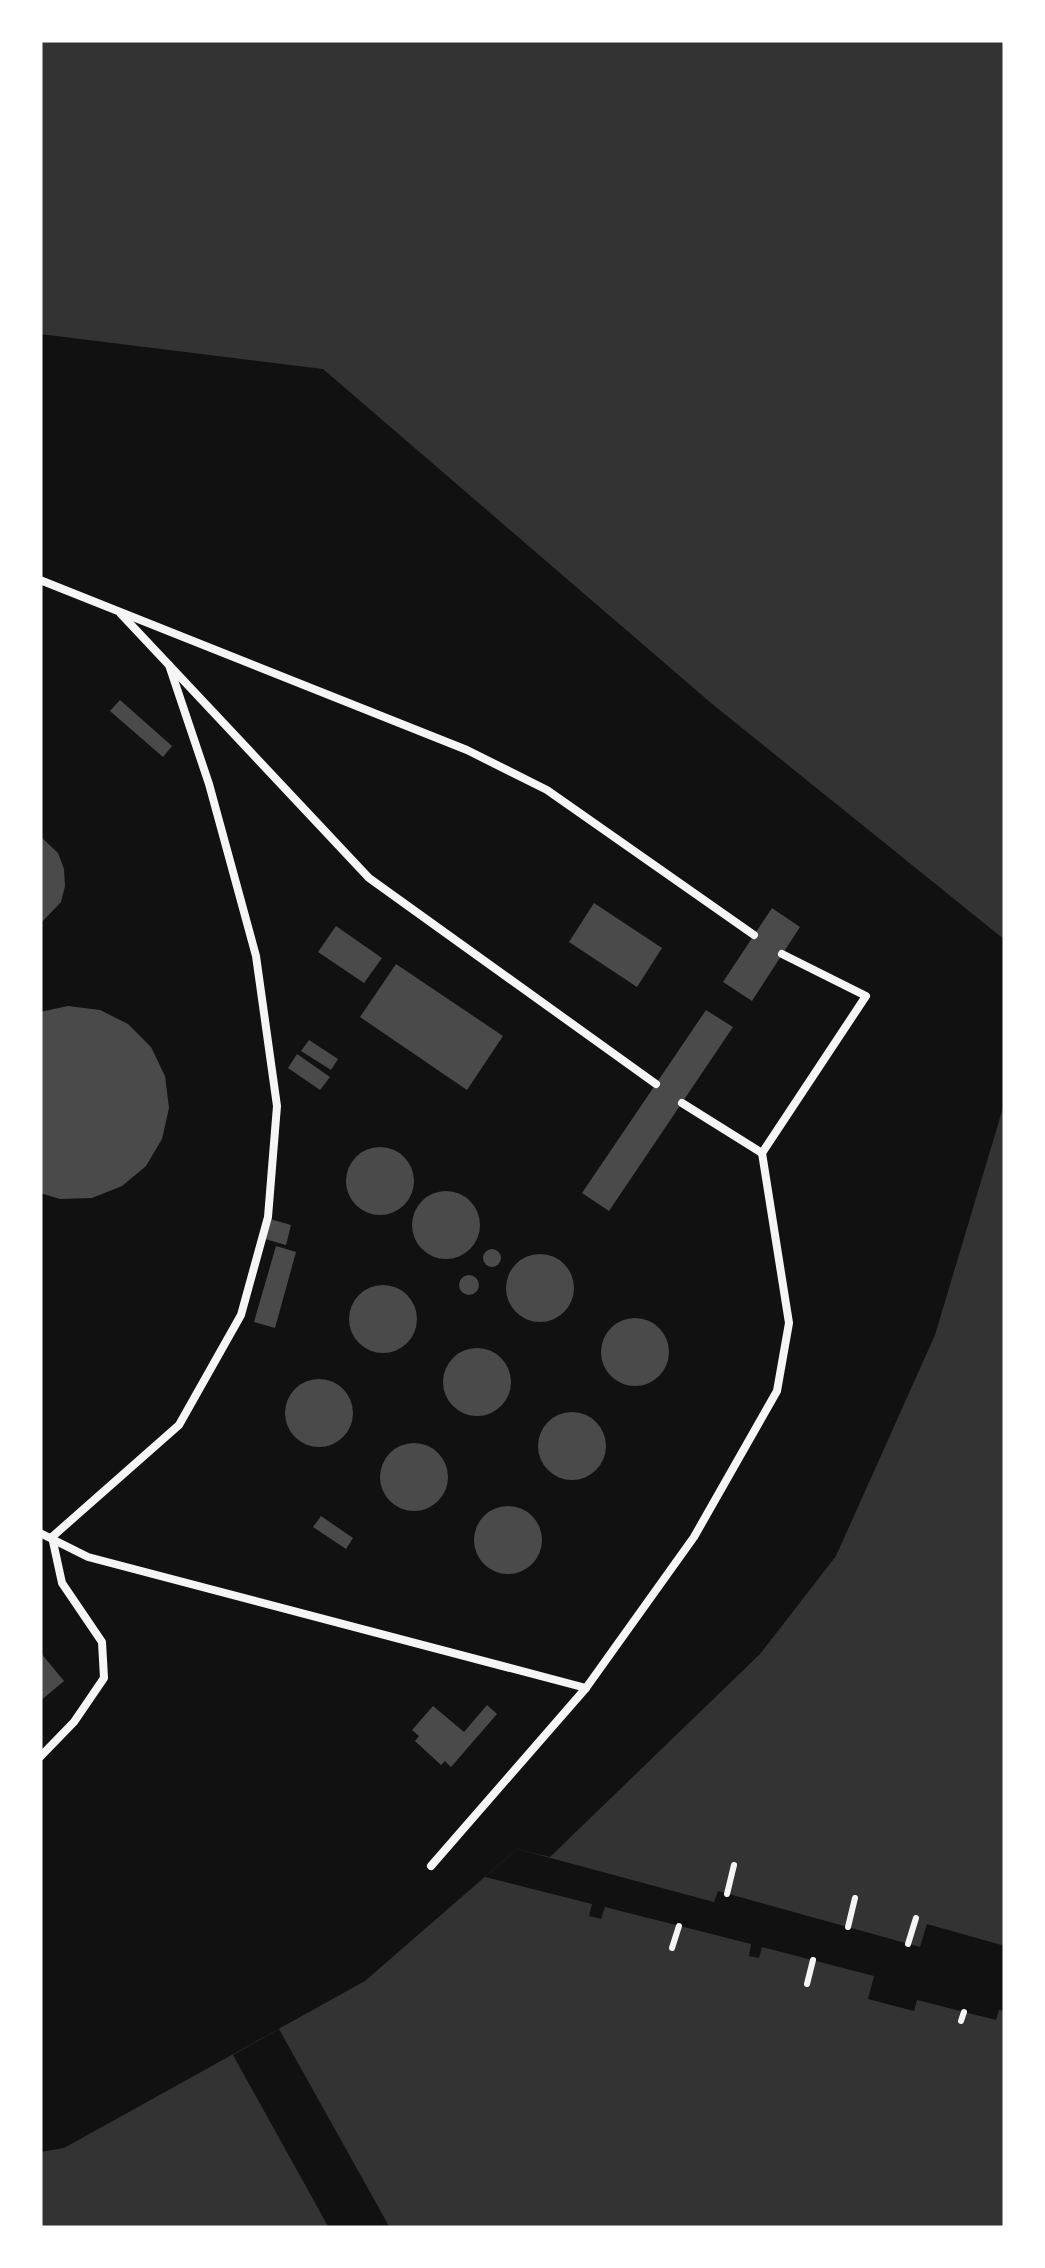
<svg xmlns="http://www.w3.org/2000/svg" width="1045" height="2268" font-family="'PT Sans',sans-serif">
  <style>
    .water { fill: #333 }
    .pier { fill: #111 }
    .building { fill: #4a4a4a }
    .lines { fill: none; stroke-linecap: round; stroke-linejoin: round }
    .path { stroke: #f5f5f5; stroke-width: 6 }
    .service { stroke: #f5f5f5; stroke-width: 8 }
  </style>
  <rect width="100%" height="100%" fill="#111"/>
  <g class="water">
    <polygon points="40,40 1005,40 1005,940 711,703 323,369 40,334"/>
    <polygon points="1005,1101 1005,2228 40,2228 40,2152 64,2148 365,1981 517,1849 550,1857 760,1654 836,1556 935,1335"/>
  </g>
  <g class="pier">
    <polygon points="517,1849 714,1902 718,1891 920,1947 927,1924 1005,1946 1005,2011 999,2010 996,2020 917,2000 914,2011 868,1999 874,1976 762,1947 759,1958 749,1956 751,1944 605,1907 601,1919 589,1916 592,1904 485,1877"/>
    <polygon points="279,2029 390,2228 329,2228 233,2055"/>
  </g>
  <g class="building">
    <polygon points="120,700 172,746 163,757 110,711"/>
    <polygon points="40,836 58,853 64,869 65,886 61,902 40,924"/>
    <polygon points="594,903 662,948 637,987 569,942"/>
    <polygon points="772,908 800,927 752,1001 723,982"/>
    <polygon points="336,926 382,958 364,983 318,952"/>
    <polygon points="396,964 503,1036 467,1090 360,1017"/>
    <polygon points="68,1006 100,1010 128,1024 151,1047 165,1076 169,1108 162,1139 146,1166 122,1186 92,1198 60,1199 40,1193 40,1012"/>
    <polygon points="706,1010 733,1027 609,1211 582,1193"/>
    <polygon points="309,1040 338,1059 331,1070 301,1051"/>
    <polygon points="297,1054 330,1077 320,1090 288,1068"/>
    <circle cx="380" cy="1181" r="34"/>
    <circle cx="446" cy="1225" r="34"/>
    <polygon points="270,1219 291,1225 286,1245 265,1239"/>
    <polygon points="276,1246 296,1252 275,1328 254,1322"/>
    <circle cx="492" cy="1258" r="9"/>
    <circle cx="540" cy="1288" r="34"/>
    <circle cx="469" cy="1285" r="10"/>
    <circle cx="383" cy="1319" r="34"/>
    <circle cx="635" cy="1352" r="34"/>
    <circle cx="477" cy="1382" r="34"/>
    <circle cx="319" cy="1413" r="34"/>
    <circle cx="572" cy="1446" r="34"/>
    <circle cx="414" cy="1477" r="34"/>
    <circle cx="508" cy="1540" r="34"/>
    <polygon points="321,1516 353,1538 346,1549 313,1527"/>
    <polygon points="40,1652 64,1681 40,1701"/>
    <polygon points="487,1705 497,1714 451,1767 445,1761 441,1765 415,1741 419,1736 412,1730 433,1706 464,1732"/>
  </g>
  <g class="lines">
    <g class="path">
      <polyline points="727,1894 734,1865"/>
      <polyline points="848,1927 855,1898"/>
      <polyline points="908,1944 916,1918"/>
      <polyline points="672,1948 679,1926"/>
      <polyline points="807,1984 813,1960"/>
      <polyline points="961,2021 964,2012"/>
    </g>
    <g class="service">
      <polyline points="40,580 467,750 547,790 754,935"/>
      <polyline points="121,614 369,878 656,1084"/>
      <polyline points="682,1103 762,1153 866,996 782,954"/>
      <polyline points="40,1533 88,1557 586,1688"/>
      <polyline points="52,1537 179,1425 241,1315 268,1217 277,1106 256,956 209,784 169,665"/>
      <polyline points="40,1757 74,1722 104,1678 102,1642 62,1583 52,1537"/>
      <polyline points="431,1866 586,1688 694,1537 777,1391 789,1323 762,1153"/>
    </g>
  </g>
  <rect width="1045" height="2268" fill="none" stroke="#ffffff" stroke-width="85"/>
</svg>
